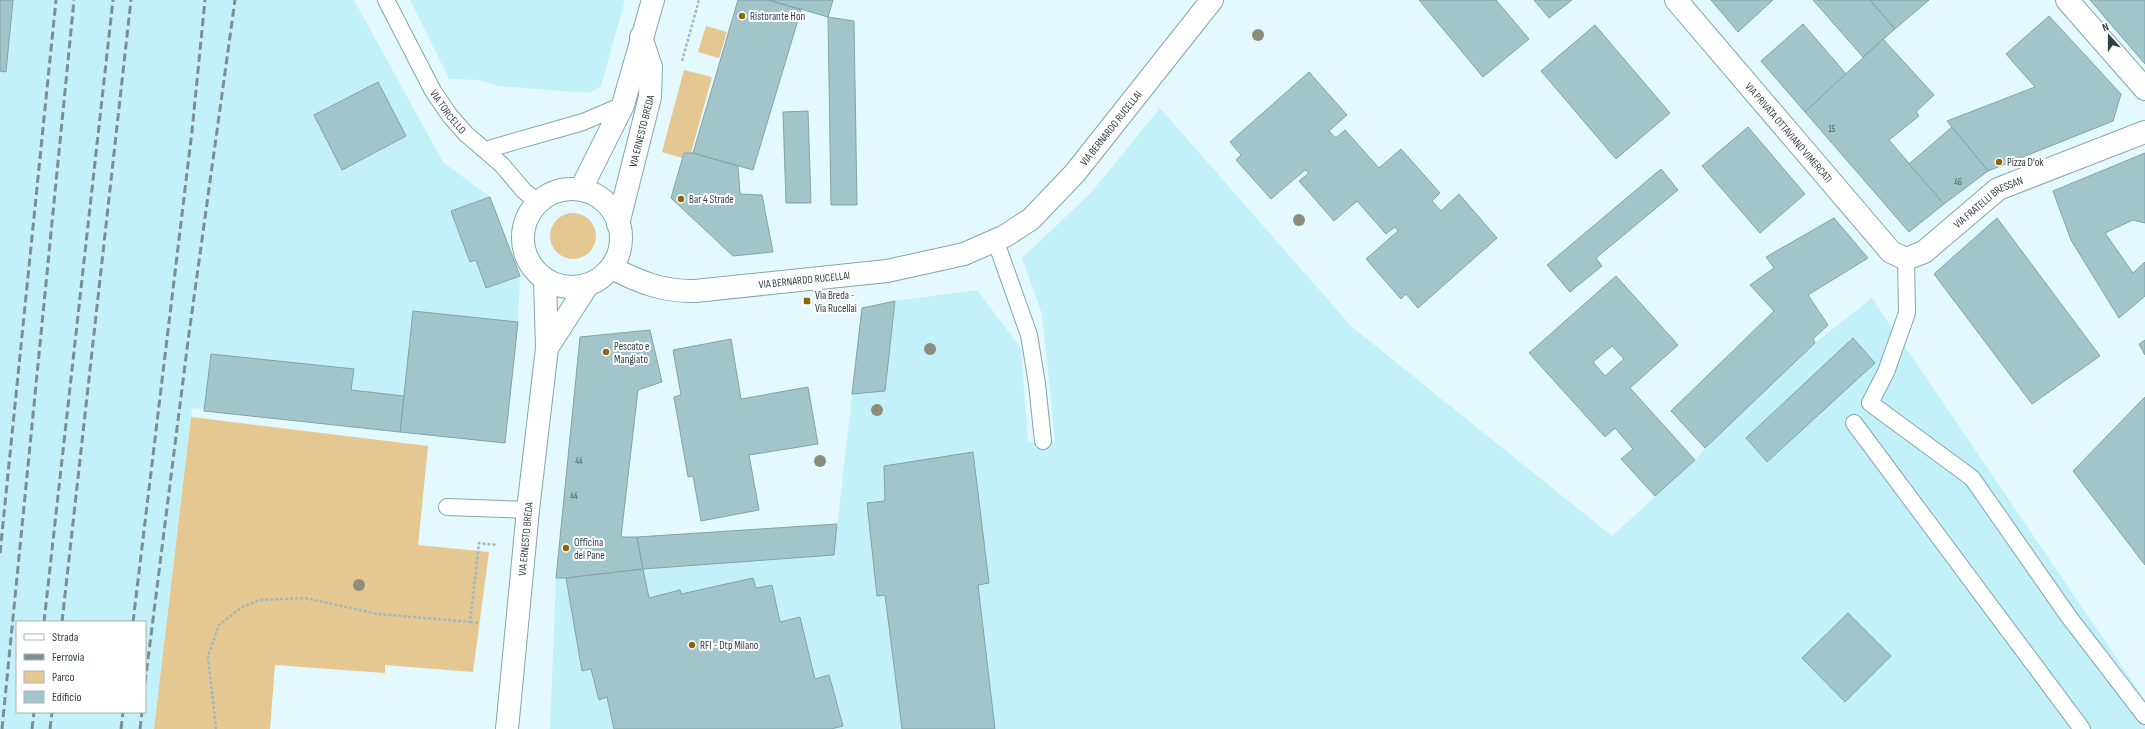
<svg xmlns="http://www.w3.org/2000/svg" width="2145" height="729" font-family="'Sofia Sans Condensed',sans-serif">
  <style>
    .built { fill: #c3f1f9; fill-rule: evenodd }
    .green { fill: #e4c791 }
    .building { fill: #a1c5cb; stroke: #81a3a9; fill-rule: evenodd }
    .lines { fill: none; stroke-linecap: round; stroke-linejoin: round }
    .lane-casing { stroke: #84a6ac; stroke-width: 18 }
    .street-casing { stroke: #84a6ac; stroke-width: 24 }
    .path { stroke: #a4b8bb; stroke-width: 2.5; stroke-dasharray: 3 2; stroke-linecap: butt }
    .lane { stroke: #fff; stroke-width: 16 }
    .street { stroke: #fff; stroke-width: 22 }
    .rail { stroke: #7c8e91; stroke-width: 3; stroke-dasharray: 8 4; stroke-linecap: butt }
    .tree { fill: #8c8d7b }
    .poi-dot { fill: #8d670a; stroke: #fff; stroke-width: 1.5 }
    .labels { text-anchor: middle; stroke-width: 4; stroke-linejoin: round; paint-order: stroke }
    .number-label { font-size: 9px; fill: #4c6064 }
    .poi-label { font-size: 11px; fill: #303f42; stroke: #fff; text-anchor: start }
    .street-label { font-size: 11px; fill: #303f42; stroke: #fff }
  </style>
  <rect width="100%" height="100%" fill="#e3f9fd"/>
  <g class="built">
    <path d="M0 0H354L443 162 490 197 520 276 518 322 505 443 192 408 154 729H0ZM17 622H145V712H17Z"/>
    <polygon points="410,0 625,0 601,86 589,93 498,86 479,80 449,79"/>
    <polygon points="1160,108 1352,327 1612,536 1695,460 1705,448 1815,343 1872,298 2145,700 2145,729 550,729 556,578 566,578 643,569 834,555 862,308 895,301 977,290 1021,348 1028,442 1055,441 1042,314 1022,258 1090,194"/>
  </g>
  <g class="green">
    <polygon points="706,26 727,32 719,58 698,52"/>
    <polygon points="684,70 712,77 689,160 662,152"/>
    <circle cx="573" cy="236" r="23"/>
    <polygon points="191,417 428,446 418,545 489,552 473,672 385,665 385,673 275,665 270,729 154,729"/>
  </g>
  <g class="building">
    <polygon points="0,0 13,0 6,72 0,71"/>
    <polygon points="738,0 769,0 801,10 753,170 693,153"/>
    <polygon points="769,0 833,0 828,17"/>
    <polygon points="1419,0 1496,0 1529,39 1483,77"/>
    <polygon points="1534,0 1572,0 1549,18"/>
    <polygon points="1711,0 1773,0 1738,32"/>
    <polygon points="1813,0 1870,0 1895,29 1863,57"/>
    <polygon points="1870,0 1929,0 1895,29"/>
    <polygon points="2090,0 2145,0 2145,64"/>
    <polygon points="2049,16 2121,94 2113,121 1988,171 1947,121 2035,87 2006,54"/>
    <polygon points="828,17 854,21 857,205 831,205"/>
    <polygon points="1803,24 1847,75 1805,112 1761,61"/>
    <polygon points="1595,25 1670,113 1616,159 1541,71"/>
    <polygon points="1883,39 1934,95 1916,112 1919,116 1889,140 1944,204 1909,232 1805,112"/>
    <polygon points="1309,72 1347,115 1329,131 1336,138 1345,130 1379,168 1401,149 1440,193 1432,201 1441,211 1459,194 1497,238 1418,308 1406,294 1401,299 1366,259 1398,231 1395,227 1386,234 1357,201 1334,221 1299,181 1309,173 1305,170 1271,199 1236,160 1241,155 1230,142"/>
    <polygon points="378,82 406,136 342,170 314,115"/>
    <polygon points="808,111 811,203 786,203 783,112"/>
    <polygon points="1748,127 1805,194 1760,233 1702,166"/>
    <polygon points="1952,127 1988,171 1944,204 1909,164"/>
    <polygon points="684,153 693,153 738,166 740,194 762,195 773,252 733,256 671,198"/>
    <polygon points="2145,153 2145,223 2133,220 2105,233 2133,273 2145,262 2145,296 2119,318 2071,240 2053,191"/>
    <polygon points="1661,169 1678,190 1596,258 1602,266 1570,292 1547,265"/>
    <polygon points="490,197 520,276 486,288 476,260 470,262 451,211"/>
    <polygon points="1834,218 1868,258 1808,295 1828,325 1813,339 1815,343 1705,448 1671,411 1774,311 1750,285 1774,268 1766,257"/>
    <polygon points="1997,218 2100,356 2032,404 1934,274"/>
    <path d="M1616 276 1678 345 1630 388 1695 460 1655 496 1621 459 1633 449 1615 428 1605 437 1529 353ZM1612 346 1624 359 1605 376 1593 362Z"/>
    <polygon points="895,301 885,391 852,394 862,308"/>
    <polygon points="413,311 518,322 505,443 400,432"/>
    <polygon points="650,330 662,382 638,390 621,537 637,537 643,569 566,578 556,578 580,337"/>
    <polygon points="1853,338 1875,363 1767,462 1746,438"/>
    <polygon points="731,339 741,399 808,387 818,444 749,455 759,510 701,521 693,476 688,477 674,397 681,395 673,350"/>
    <polygon points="2145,340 2145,355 2139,344"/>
    <polygon points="211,354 354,369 351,390 404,396 400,432 204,411"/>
    <polygon points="2145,397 2145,565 2073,471"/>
    <polygon points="973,452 989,583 978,585 995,729 902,729 885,595 877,596 867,503 885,501 884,466"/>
    <polygon points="837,524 834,555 643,569 637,537"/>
    <polygon points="643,569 649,598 680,590 681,594 753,578 756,588 772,585 780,622 800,617 815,679 829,675 843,726 831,729 614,729 607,697 599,700 591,669 582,671 566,578"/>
    <polygon points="1848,613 1891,656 1845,702 1802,658"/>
  </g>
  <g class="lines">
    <defs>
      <g id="lane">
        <path id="s1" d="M386 0 433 91 450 116 466 134 502 165 524 191 538 202"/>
        <polyline points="485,150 583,122 623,105"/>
        <polyline points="996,242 1029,335 1037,384 1043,441"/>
        <polyline points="1906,259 1907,313 1886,372 1870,403 1972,478 2069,617 2145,716"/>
        <polyline points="1854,423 2082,729"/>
        <polyline points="447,507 528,510"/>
      </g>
      <g id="street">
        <path id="s2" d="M1676 0 1891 252 1906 259 1924 252 1998 189 2145 132"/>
        <polyline points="2067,0 2145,89"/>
        <polyline points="581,189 623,105 653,0"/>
        <circle cx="572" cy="238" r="49"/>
        <path id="s3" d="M618 224 650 97 651 67 641 37"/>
        <path id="s4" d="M612 268C639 282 664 292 695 291L887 271 964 254 1005 236 1031 219 1075 173 1212 0"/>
        <polyline points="547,348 587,286"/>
        <path id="s5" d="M507 729 528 510 547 348 545 279"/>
      </g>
    </defs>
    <use href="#lane" class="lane-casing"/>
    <use href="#street" class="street-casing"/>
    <g class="path">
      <polyline points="682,61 699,0"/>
      <polyline points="470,622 480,623"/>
      <polyline points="216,729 208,656 219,625 242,607 260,600 305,598 378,614 470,622 479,543 497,545"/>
    </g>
    <use href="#lane" class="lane"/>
    <use href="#street" class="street"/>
    <g class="rail">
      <polyline points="0,553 56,0"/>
      <polyline points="44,622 113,0"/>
      <polyline points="62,622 131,0"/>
      <polyline points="133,622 192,131 205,0"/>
      <polyline points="145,683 188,341 235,0"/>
      <polyline points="2,729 74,0"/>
      <polyline points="32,729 34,712"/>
      <polyline points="50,729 52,712"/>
      <polyline points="121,729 123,712"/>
      <polyline points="140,729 142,712"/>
    </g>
  </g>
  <g class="tree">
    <circle cx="1258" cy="35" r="6"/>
    <circle cx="1299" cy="220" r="6"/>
    <circle cx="930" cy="349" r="6"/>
    <circle cx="877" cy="410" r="6"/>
    <circle cx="820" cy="461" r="6"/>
    <circle cx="359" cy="585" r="6"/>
  </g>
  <g class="poi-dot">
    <circle cx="742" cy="16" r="4"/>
    <circle cx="1999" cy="162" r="4"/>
    <circle cx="681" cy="199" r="4"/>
    <rect x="803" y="297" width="8" height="8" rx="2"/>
    <circle cx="606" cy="352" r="4"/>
    <circle cx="566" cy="548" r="4"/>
    <circle cx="692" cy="645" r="4"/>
  </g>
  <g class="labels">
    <g class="number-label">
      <text x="1832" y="132">15</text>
      <text x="1958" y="185">46</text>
      <text x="579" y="464">44</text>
      <text x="574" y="499">44</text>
    </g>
    <g class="poi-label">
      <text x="750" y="20">Ristorante Hon</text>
      <text x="2007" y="166">Pizza D'ok</text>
      <text x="689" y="203">Bar 4 Strade</text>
      <text x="815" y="299">Via Breda -<tspan x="815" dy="13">Via Rucellai</tspan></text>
      <text x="614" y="350">Pescato e<tspan x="614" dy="13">Mangiato</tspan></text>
      <text x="574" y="546">Officina<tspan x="574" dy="13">del Pane</tspan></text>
      <text x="700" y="649">RFI - Dtp Milano</text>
    </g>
    <g class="street-label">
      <text dy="4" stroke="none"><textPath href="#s1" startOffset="128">VIA TORCELLO</textPath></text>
      <text dy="4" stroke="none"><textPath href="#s4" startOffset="556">VIA BERNARDO RUCELLAI</textPath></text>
      <text dy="4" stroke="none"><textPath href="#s3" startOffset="96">VIA ERNESTO BREDA</textPath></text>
      <text dy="4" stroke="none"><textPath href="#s2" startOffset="174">VIA PRIVATA OTTAVIANO VIMERCATI</textPath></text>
      <text dy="4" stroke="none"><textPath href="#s2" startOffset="449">VIA FRATELLI BRESSAN</textPath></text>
      <text dy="4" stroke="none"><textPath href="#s4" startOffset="197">VIA BERNARDO RUCELLAI</textPath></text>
      <text dy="4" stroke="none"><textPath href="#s5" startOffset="191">VIA ERNESTO BREDA</textPath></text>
    </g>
  </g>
  <rect x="16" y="621" width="130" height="92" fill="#ffffff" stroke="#acb2b3"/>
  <rect x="24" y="634" width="20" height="6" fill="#ffffff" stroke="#acb2b3"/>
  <text x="52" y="641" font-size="12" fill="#303f42">Strada</text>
  <rect x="24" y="654" width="20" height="6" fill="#7c8e91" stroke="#acb2b3"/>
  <text x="52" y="661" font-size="12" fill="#303f42">Ferrovia</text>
  <rect x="24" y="671" width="20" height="12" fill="#e4c791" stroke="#acb2b3"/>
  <text x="52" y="681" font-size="12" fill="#303f42">Parco</text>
  <rect x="24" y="691" width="20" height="12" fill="#a1c5cb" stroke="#acb2b3"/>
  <text x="52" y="701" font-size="12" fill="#303f42">Edificio</text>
  <g transform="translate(2109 36) rotate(339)" stroke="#ffffff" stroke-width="3" paint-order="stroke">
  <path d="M0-3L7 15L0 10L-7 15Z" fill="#303f42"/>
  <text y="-6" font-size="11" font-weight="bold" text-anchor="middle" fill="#303f42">N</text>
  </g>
</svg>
